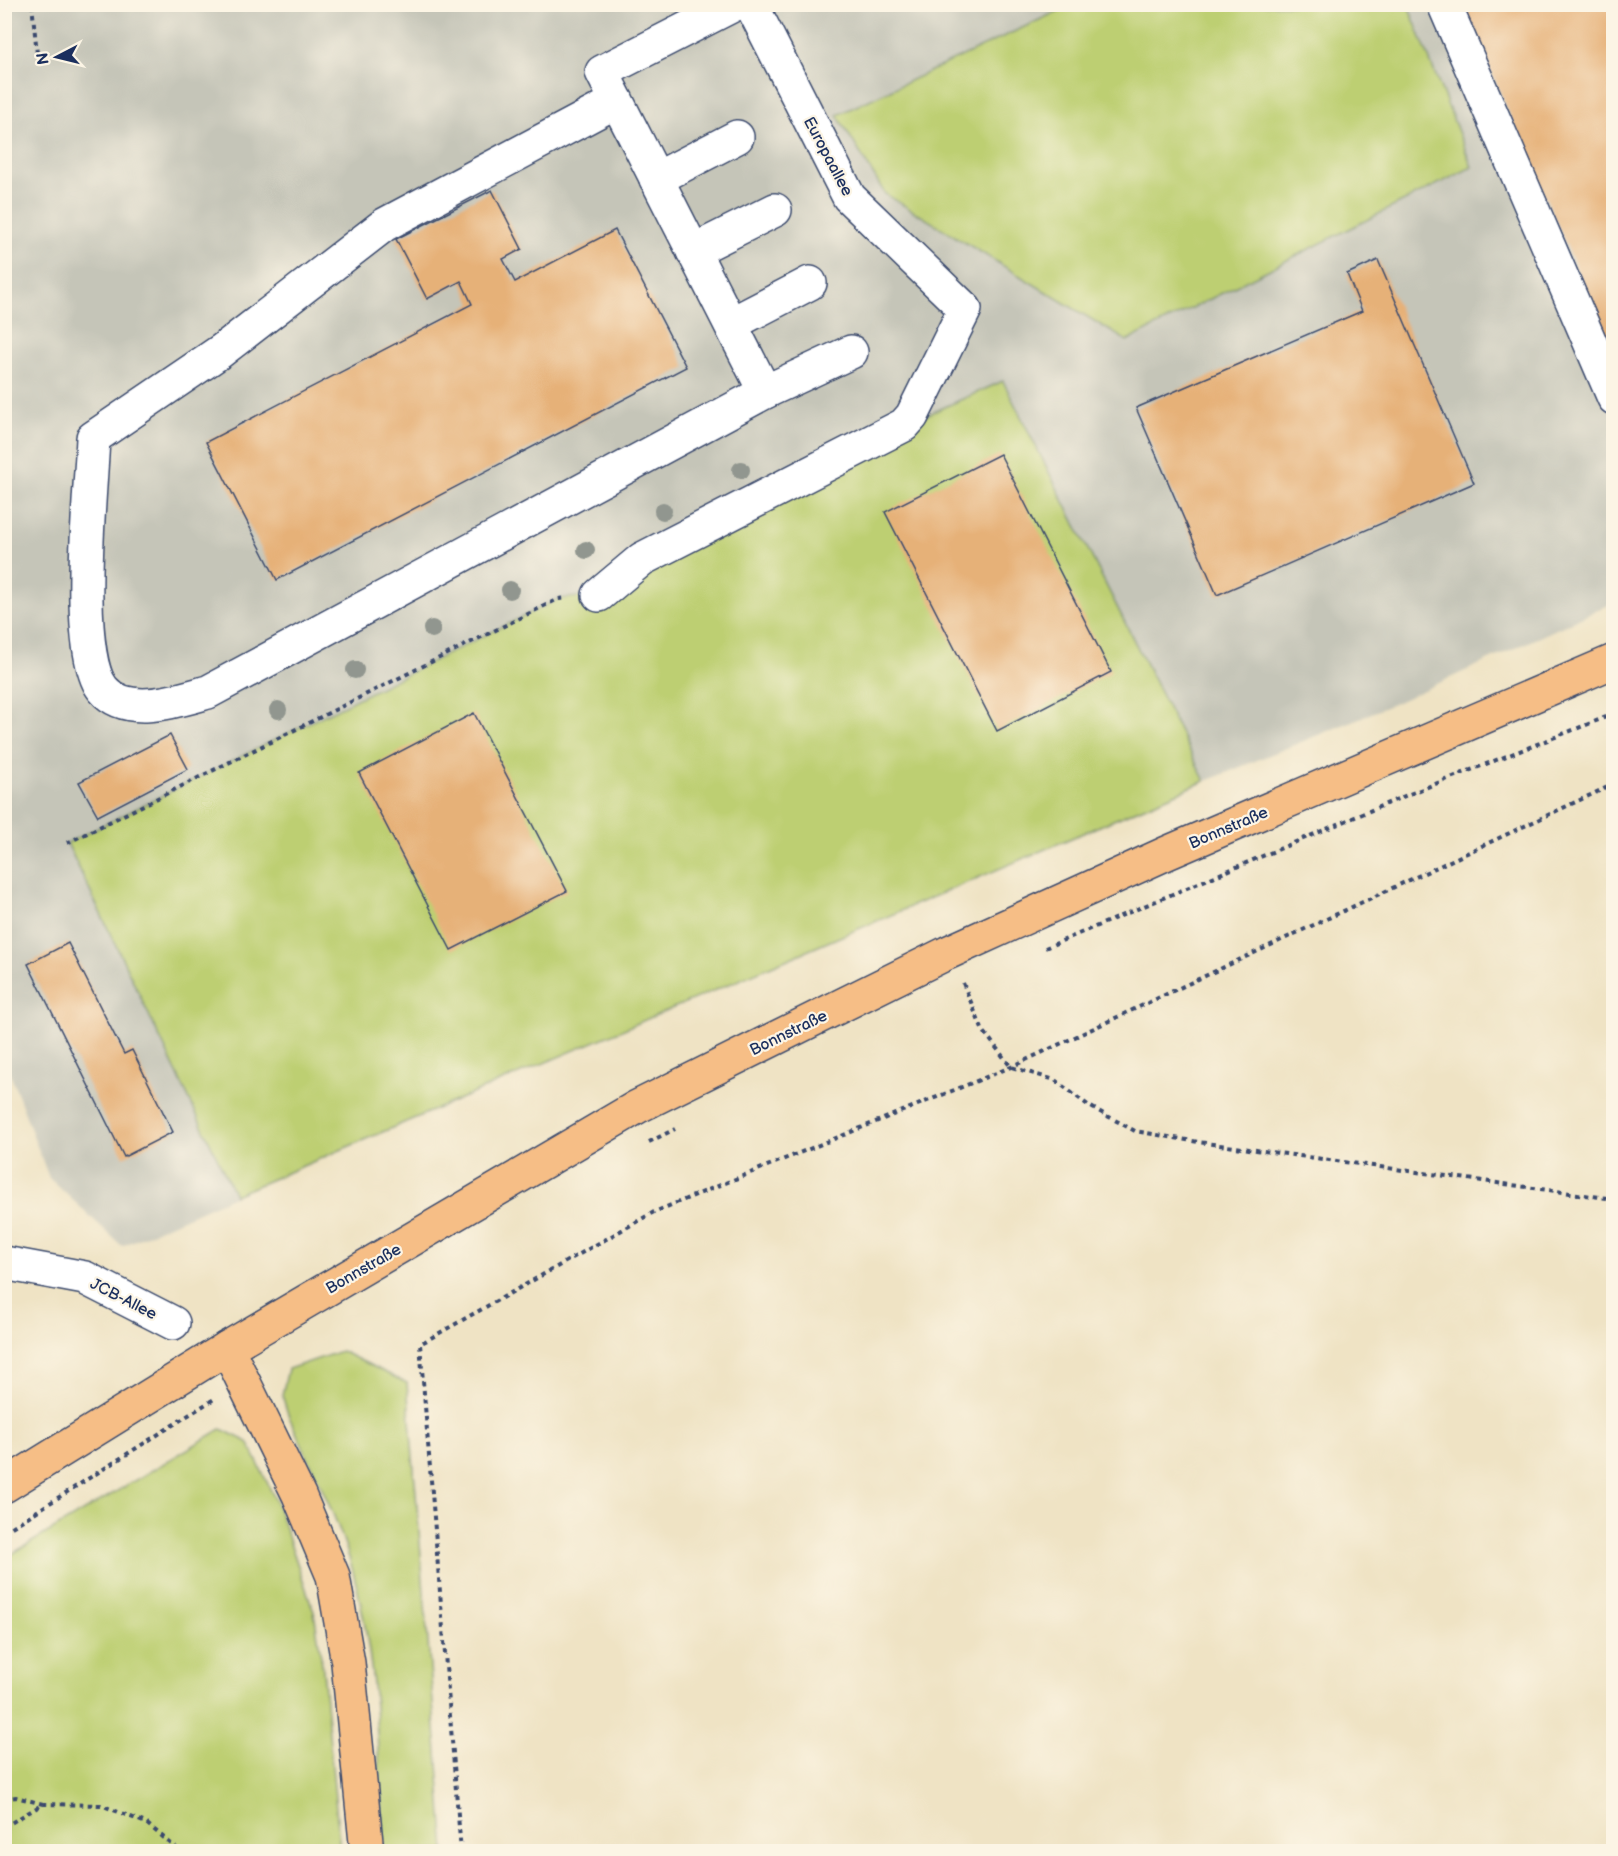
<svg xmlns="http://www.w3.org/2000/svg" width="1618" height="1856" font-family="'Balsamiq Sans',sans-serif">
  <style>
    .industrial { fill: #c5c5b8 }
    .green { fill: #bdcf72; stroke: #6c7f68; stroke-width: 1.5 }
    .building { fill: #e6b178 }
    .lines { fill: none; stroke-linecap: round; stroke-linejoin: round }
    .minor-casing { stroke: #3b4a6d; stroke-width: 36 }
    .major-casing { stroke: #3b4a6d; stroke-width: 36 }
    .highway-casing { stroke: #3b4a6d; stroke-width: 36 }
    .path { stroke: #3b4a6d; stroke-width: 4; stroke-dasharray: 4.5 4.5; stroke-linecap: butt }
    .minor { stroke: #fff; stroke-width: 33 }
    .major { stroke: #f6be86; stroke-width: 33 }
    .highway { stroke: #f6be86; stroke-width: 33 }
    .tree { fill: #91968f }
    .labels { text-anchor: middle; stroke-width: 4.5; stroke-linejoin: round; paint-order: stroke }
    .street-label { font-size: 16px; fill: #1b2f5e; stroke: #fcf5e5 }
  </style>
  <rect width="100%" height="100%" fill="#fcf5e5"/>
  <filter id="ink" filterUnits="userSpaceOnUse"><feTurbulence type="fractalNoise" baseFrequency=".0167" numOctaves="2"/><feDisplacementMap in="SourceGraphic" scale="12" xChannelSelector="R" yChannelSelector="G"/><feConvolveMatrix kernelMatrix="1 2 1 2 8 2 1 2 1" color-interpolation-filters="sRGB"/></filter>
  <filter id="wash" filterUnits="userSpaceOnUse"><feTurbulence type="fractalNoise" baseFrequency=".008" numOctaves="4" result="noise"/><feDisplacementMap in="SourceGraphic" scale="24" xChannelSelector="R" yChannelSelector="G"/><feGaussianBlur stdDeviation="1.35" result="paint"/><feColorMatrix in="noise" values="0 0 0 0 0 0 0 0 0 0 0 0 0 0 0 0 0 1.4 0 .05"/><feComposite in="paint" operator="in"/></filter>
  <g filter="url(#wash)">
    <rect width="100%" height="100%" fill="#efe3c4"/>
    <polygon class="industrial" points="5,5 1613,5 1613,603 1391,705 681,997 122,1246 49,1178 5,1060"/>
    <g class="green">
      <polygon points="1071,5 1408,5 1472,167 1127,341 885,194 837,115"/>
      <polygon points="1003,381 1205,781 235,1195 67,843 558,599 599,595 904,425"/>
      <path d="M341 1351 407 1383 445 1851H384C377 1750 378 1646 346 1548 331 1502 307 1459 288 1414L282 1395 288 1369Z"/>
      <polygon points="221,1429 248,1442 275,1499 314,1612 323,1670 340,1851 5,1851 5,1558"/>
    </g>
    <g id="blocks">
      <g class="building">
        <polygon points="1462,4 1614,4 1614,355"/>
        <polygon points="492,190 522,249 503,259 515,282 615,230 686,367 277,580 206,442 472,304 461,281 427,299 396,239"/>
        <polygon points="1378,260 1474,483 1217,595 1136,408 1362,311 1347,274"/>
        <polygon points="1000,454 1111,672 997,731 885,512"/>
        <polygon points="474,713 567,891 451,950 359,773"/>
        <polygon points="170,735 188,769 98,816 79,782"/>
        <polygon points="68,943 124,1054 132,1050 173,1132 124,1157 28,964"/>
      </g>
    </g>
  </g>
  <g filter="url(#ink)">
    <use href="#blocks" fill-opacity="0" stroke="#3b4a6d" stroke-width="1.5"/>
    <g class="lines">
      <defs>
        <g id="minor">
          <polyline points="1444,4 1614,398"/>
          <path d="M617 101 384 225 221 351 93 438C91 488 73 653 103 689 127 718 179 700 208 692L765 392 602 72 735 4"/>
          <polyline points="656,179 737,137"/>
          <polyline points="693,251 775,210"/>
          <polyline points="731,324 810,283"/>
          <polyline points="765,392 851,352"/>
          <polyline points="599,595 642,559 904,425 912,416 965,309 849,197 751,4"/>
          <polyline points="4,1263 85,1278 173,1323"/>
        </g>
        <polyline id="major" points="4,1486 227,1348 637,1107 947,953 1167,853 1614,661"/>
        <polyline id="highway" points="227,1348 299,1495 333,1576 348,1663 367,1852"/>
      </defs>
      <use href="#minor" class="minor-casing"/>
      <use href="#major" class="major-casing"/>
      <use href="#highway" class="highway-casing"/>
      <g class="path">
        <polyline points="32,4 37,54"/>
        <polyline points="67,843 558,599 567,598"/>
        <polyline points="1045,948 1407,795 1614,714"/>
        <polyline points="963,983 982,1029 1011,1067 1055,1080 1089,1106 1135,1131 1198,1142 1614,1199"/>
        <polyline points="649,1142 675,1129"/>
        <polyline points="4,1532 214,1399"/>
        <polyline points="4,1799 16,1797 43,1804"/>
        <polyline points="4,1827 43,1804 101,1805 146,1823 181,1852"/>
        <polyline points="461,1852 420,1344 654,1212 1011,1067 1614,784"/>
      </g>
      <use href="#minor" class="minor"/>
      <use href="#major" class="major"/>
      <use href="#highway" class="highway"/>
    </g>
    <g class="tree">
      <circle cx="741" cy="470" r="9"/>
      <circle cx="663" cy="511" r="9"/>
      <circle cx="586" cy="550" r="9"/>
      <circle cx="510" cy="590" r="9"/>
      <circle cx="432" cy="629" r="9"/>
      <circle cx="355" cy="670" r="9"/>
      <circle cx="278" cy="710" r="9"/>
    </g>
  </g>
  <g class="labels">
    <g class="street-label">
      <text transform="translate(829 156) rotate(62)" y="6">Europaallee</text>
      <text transform="translate(1228 827) rotate(-23)" y="6">Bonnstraße</text>
      <text transform="translate(788 1032) rotate(-26)" y="6">Bonnstraße</text>
      <text transform="translate(363 1268) rotate(-30)" y="6">Bonnstraße</text>
      <text transform="translate(124 1298) rotate(27)" y="6">JCB-Allee</text>
    </g>
  </g>
  <rect width="1618" height="1856" fill="none" stroke="#fcf5e5" stroke-width="24"/>
  <g transform="translate(57 57) rotate(263)" stroke="#fcf5e5" stroke-width="4.5" paint-order="stroke">
  <path d="M0-4.5L10 22L0 15L-10 22Z" fill="#1b2f5e"/>
  <text y="-9" font-size="16" font-weight="bold" text-anchor="middle" fill="#1b2f5e">N</text>
  </g>
</svg>
